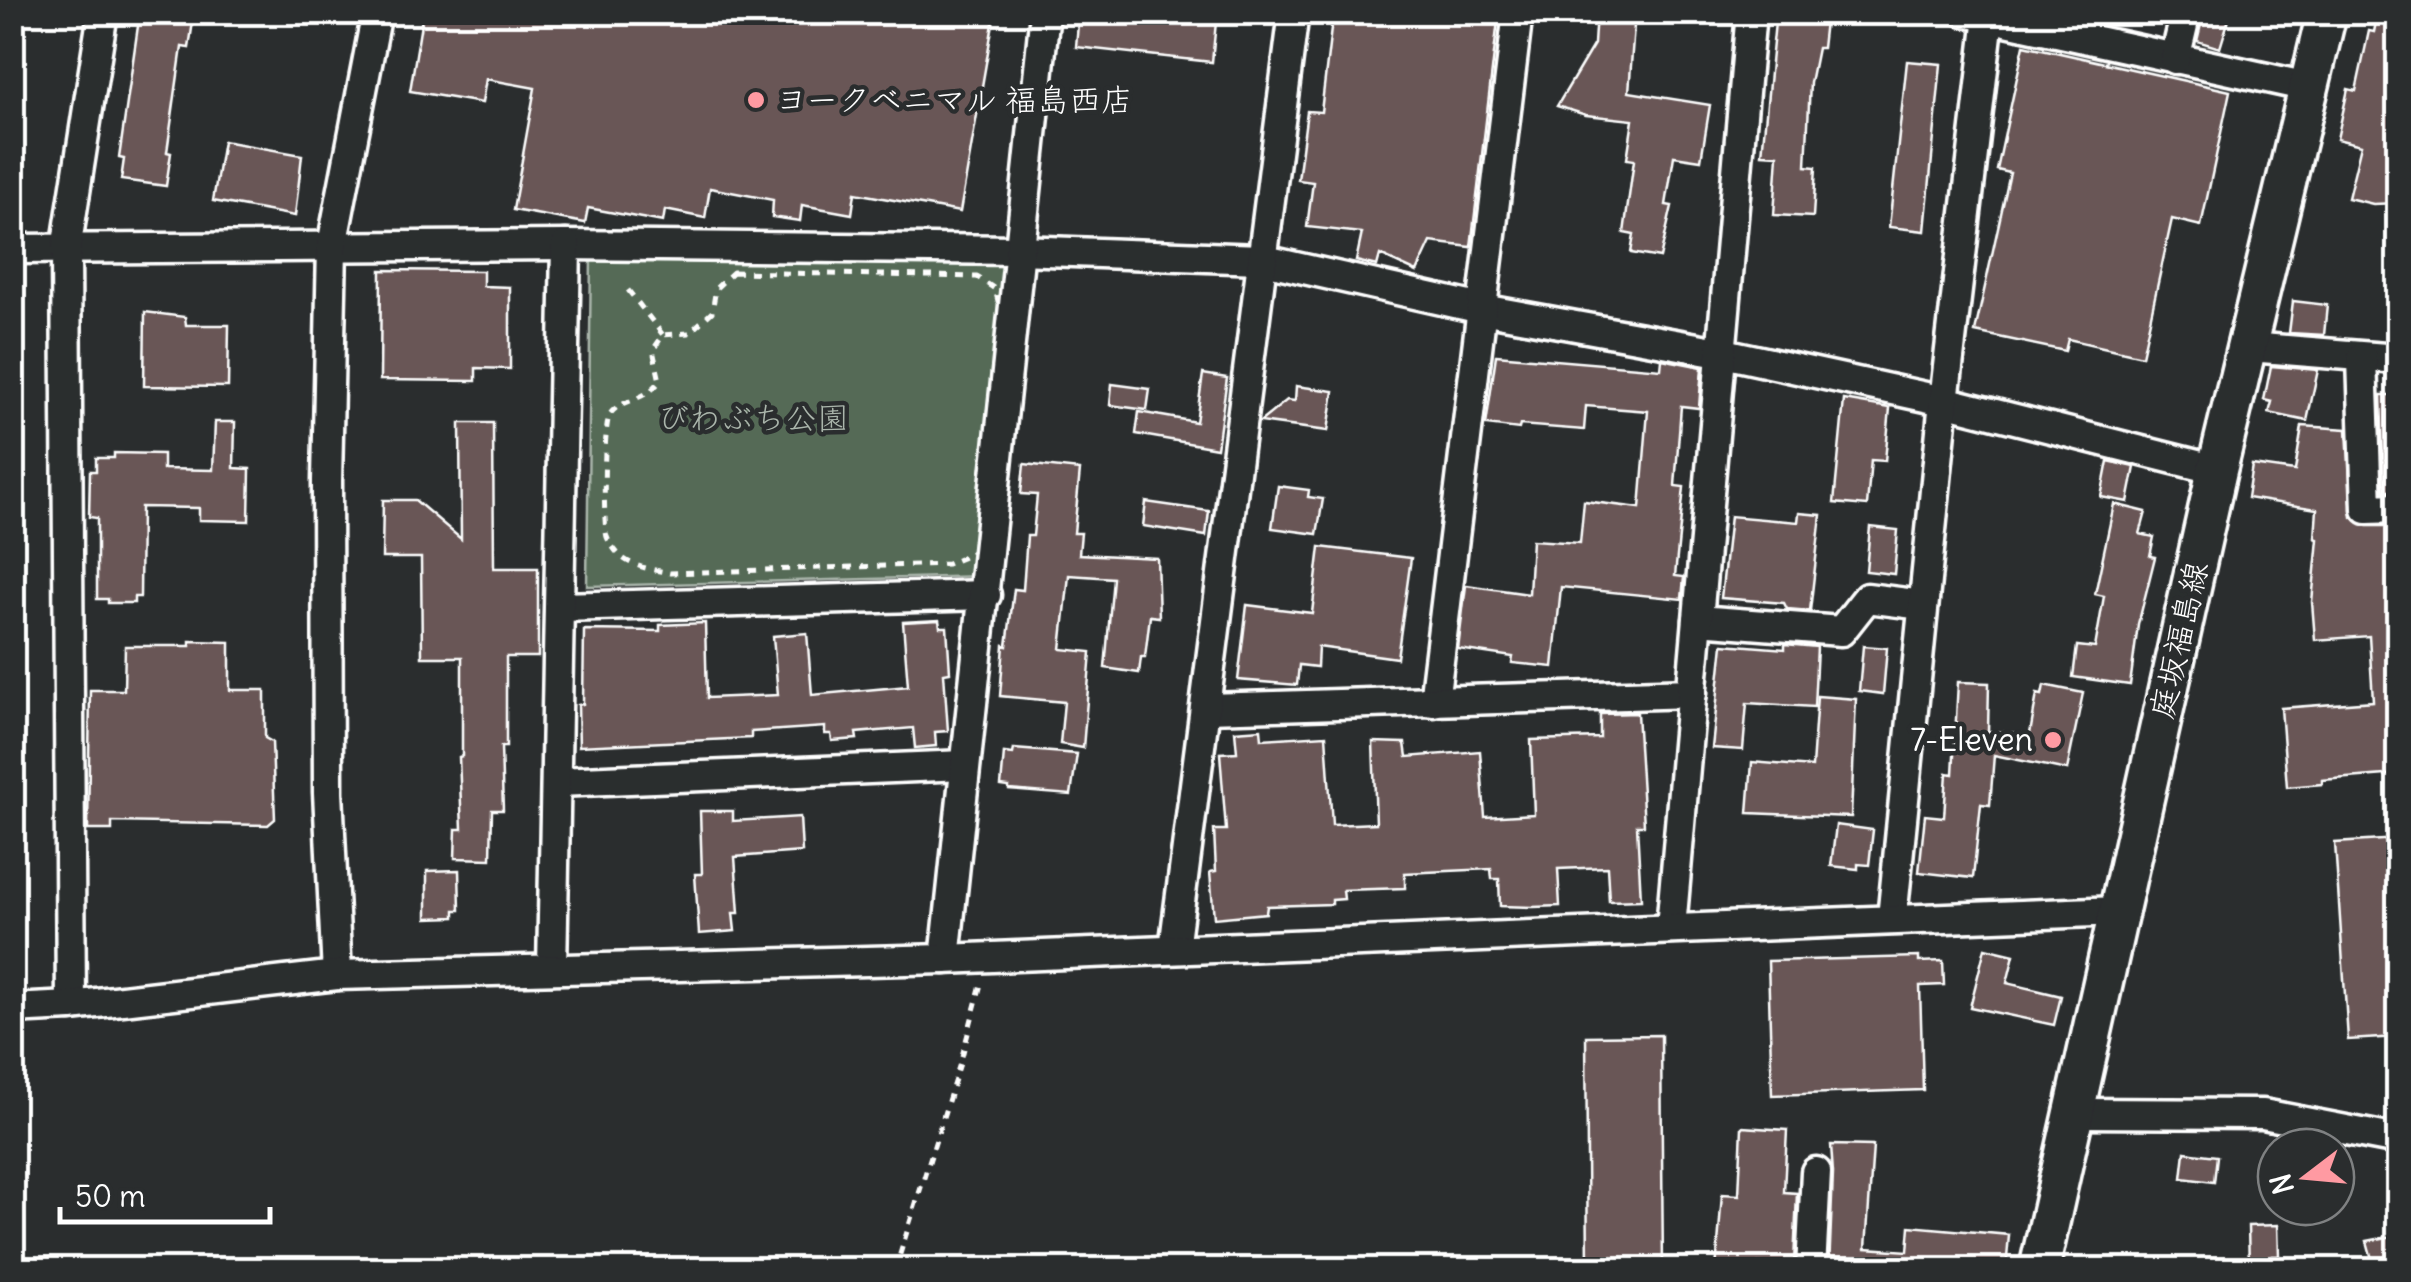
<svg xmlns="http://www.w3.org/2000/svg" width="2411" height="1282" font-family="Delius,'Klee One',sans-serif">
  <style>
    .green { fill: #556b57; stroke: #aab5ab; stroke-width: 2.5 }
    .building { fill: #695756; stroke: #fff; stroke-width: 2.5 }
    .lines { fill: none; stroke-linecap: round; stroke-linejoin: round }
    .street-casing { stroke: #fff; stroke-width: 35 }
    .secondary-casing { stroke: #fff; stroke-width: 45 }
    .path { stroke: #fff; stroke-width: 5; stroke-dasharray: 8 8; stroke-linecap: butt }
    .street { stroke: #2a2d2e; stroke-width: 28 }
    .secondary { stroke: #2a2d2e; stroke-width: 38 }
    .poi-dot { fill: #ff9aa2; stroke: #2a2d2e; stroke-width: 4 }
    .labels { text-anchor: middle; stroke-width: 9; stroke-linejoin: round; paint-order: stroke }
    .poi-label { font-size: 32px; fill: #fff; stroke: #2a2d2e; text-anchor: start }
    .park-label { font-size: 32px; fill: #aab5ab; stroke: #2a2d2e }
    .street-label { font-size: 32px; fill: #fff; stroke: #2a2d2e }
  </style>
  <rect width="100%" height="100%" fill="#2a2d2e"/>
  <filter id="ink" filterUnits="userSpaceOnUse"><feTurbulence type="fractalNoise" baseFrequency=".01" numOctaves="2"/><feDisplacementMap in="SourceGraphic" scale="20" xChannelSelector="R" yChannelSelector="G"/><feConvolveMatrix kernelMatrix="1 2 1 2 8 2 1 2 1" color-interpolation-filters="sRGB"/></filter>
  <g filter="url(#ink)">
    <polygon class="green" points="591,254 1015,254 986,576 587,586"/>
    <g class="building">
      <polygon points="146,12 194,15 189,48 182,47 167,152 171,153 166,186 121,180 124,159 119,158 139,19 145,20"/>
      <polygon points="423,12 995,12 960,212 855,193 852,214 802,205 800,221 772,217 773,200 710,188 705,218 665,210 663,222 588,208 585,223 513,210 535,88 486,79 482,103 410,91"/>
      <polygon points="1079,12 1217,12 1212,62 1076,47"/>
      <polygon points="1333,12 1499,12 1471,247 1431,242 1417,272 1380,255 1377,266 1356,261 1362,233 1307,227 1313,182 1298,180 1307,111 1321,112"/>
      <polygon points="1596,12 1635,12 1629,92 1710,105 1701,160 1674,156 1666,205 1672,206 1660,258 1631,253 1634,235 1624,233 1634,160 1627,159 1633,120 1586,115 1557,106 1594,44"/>
      <polygon points="1776,12 1826,12 1822,48 1817,48 1810,83 1806,166 1816,167 1813,217 1774,215 1778,155 1762,154"/>
      <polygon points="2204,12 2231,12 2220,48 2197,41"/>
      <polygon points="2378,12 2398,12 2398,144 2392,174 2398,175 2398,203 2373,204 2348,198 2361,145 2337,139 2348,89 2356,91 2369,31 2374,32"/>
      <polygon points="2024,45 2230,91 2201,226 2172,219 2142,356 2068,339 2065,351 1975,332 2010,173 1997,170"/>
      <polygon points="1907,61 1941,64 1925,231 1889,227"/>
      <polygon points="223,141 302,155 295,216 213,201"/>
      <polygon points="381,270 483,271 483,286 510,287 510,369 476,368 476,381 380,380"/>
      <polygon points="2293,301 2327,305 2324,335 2289,333"/>
      <polygon points="145,312 185,317 186,325 229,325 228,387 144,386"/>
      <polygon points="1496,355 1661,369 1662,359 1702,367 1699,408 1681,406 1675,486 1684,487 1675,576 1684,577 1682,599 1561,587 1553,667 1512,663 1513,657 1458,649 1466,585 1529,594 1532,540 1580,543 1584,501 1640,508 1648,411 1586,406 1584,430 1520,425 1519,429 1486,425"/>
      <polygon points="2271,366 2318,370 2307,421 2269,413 2272,402 2264,400"/>
      <polygon points="1203,374 1227,378 1217,448 1136,434 1139,412 1196,422"/>
      <polygon points="1112,384 1150,389 1147,410 1110,405"/>
      <polygon points="1296,386 1334,391 1328,431 1260,422 1287,400 1295,401"/>
      <polygon points="2381,395 2398,395 2398,491 2384,491"/>
      <polygon points="1844,400 1890,408 1885,461 1871,460 1867,506 1834,503"/>
      <polygon points="215,422 235,422 234,468 250,469 249,521 199,520 199,508 141,507 140,597 134,597 134,603 108,603 108,599 97,599 97,518 89,517 90,471 96,471 96,458 114,458 114,453 163,454 163,469 213,470"/>
      <polygon points="460,423 493,423 494,568 538,568 538,657 506,657 506,747 501,747 503,810 492,810 491,859 455,858 456,829 462,829 459,757 462,756 462,657 422,657 421,558 382,558 383,500 415,500 461,539"/>
      <polygon points="2302,426 2347,429 2352,517 2367,526 2398,526 2398,587 2390,587 2394,646 2398,646 2398,774 2322,780 2322,784 2287,787 2281,708 2373,701 2369,636 2315,640 2312,602 2318,539 2315,538 2317,509 2247,498 2252,465 2295,471"/>
      <polygon points="2108,461 2135,467 2128,502 2101,497"/>
      <polygon points="1024,464 1080,470 1074,533 1081,533 1079,554 1157,558 1159,617 1150,616 1145,657 1141,657 1139,673 1105,668 1113,578 1069,575 1061,649 1091,652 1083,748 1060,744 1064,702 1000,696 1004,645 1007,646 1014,589 1023,590 1027,536 1033,536 1037,495 1021,494"/>
      <polygon points="1278,486 1309,490 1308,497 1323,499 1317,534 1272,528"/>
      <polygon points="1146,502 1209,511 1206,536 1143,526"/>
      <polygon points="2114,504 2146,512 2140,534 2154,537 2150,556 2155,557 2138,625 2130,685 2073,677 2077,646 2095,648 2104,596 2095,594"/>
      <polygon points="1799,513 1821,515 1810,611 1787,609 1784,603 1721,598 1730,516 1798,522"/>
      <polygon points="1870,527 1898,530 1894,574 1866,571"/>
      <polygon points="1320,547 1411,558 1397,658 1318,647 1317,667 1299,665 1297,685 1238,680 1247,605 1312,613"/>
      <polygon points="939,620 940,627 947,627 950,672 944,673 948,731 935,732 936,746 915,748 913,728 856,733 857,739 832,741 831,734 825,734 825,727 751,732 751,738 579,746 578,705 583,704 584,630 660,631 660,625 705,623 707,698 778,695 773,636 807,633 812,695 908,686 903,622"/>
      <polygon points="190,641 230,642 230,690 265,690 265,738 272,742 275,819 268,825 112,822 112,830 88,830 90,690 124,690 125,646 190,646"/>
      <polygon points="1723,644 1785,649 1785,644 1817,647 1814,707 1747,703 1743,750 1712,748"/>
      <polygon points="1863,646 1887,648 1883,694 1859,691"/>
      <polygon points="1958,682 1989,683 1988,731 2030,734 2037,694 2042,695 2044,685 2083,693 2067,770 1994,755 1990,805 1981,804 1973,878 1919,872 1925,815 1944,817 1947,773 1953,774"/>
      <polygon points="1817,696 1856,699 1851,817 1748,813 1752,762 1812,767"/>
      <polygon points="1637,713 1644,825 1637,825 1641,900 1609,901 1607,867 1558,869 1560,906 1533,907 1500,906 1499,879 1492,879 1491,869 1405,873 1405,888 1343,890 1344,899 1332,900 1332,904 1267,906 1266,913 1214,918 1210,872 1216,871 1214,830 1226,830 1220,753 1237,752 1235,731 1261,729 1262,739 1326,735 1332,825 1376,823 1373,742 1405,743 1407,757 1480,751 1485,817 1534,814 1531,740 1600,738 1600,714"/>
      <polygon points="1014,749 1077,754 1071,795 1009,790 1009,787 1001,786 1004,753 1013,754"/>
      <polygon points="700,811 733,811 733,821 800,817 802,852 735,857 739,913 733,913 735,931 699,934 695,874 702,874"/>
      <polygon points="1836,825 1873,830 1869,865 1858,864 1858,869 1831,866"/>
      <polygon points="2398,839 2398,1037 2348,1040 2335,843"/>
      <polygon points="459,870 460,910 455,910 455,917 427,918 427,871"/>
      <polygon points="1985,948 2014,955 2007,983 2061,996 2054,1025 1970,1007"/>
      <polygon points="1919,957 1919,962 1943,961 1944,985 1920,986 1923,1090 1772,1095 1768,961"/>
      <polygon points="1661,1035 1663,1270 1588,1270 1586,1036"/>
      <polygon points="1742,1127 1787,1130 1784,1192 1797,1193 1794,1264 1758,1263 1757,1270 1716,1270 1722,1194 1739,1195"/>
      <polygon points="1831,1145 1873,1146 1866,1248 1908,1251 1910,1226 2009,1235 2006,1270 1829,1270 1833,1173"/>
      <polygon points="2185,1152 2217,1156 2214,1182 2182,1178"/>
      <polygon points="2278,1225 2279,1256 2272,1256 2272,1265 2249,1266 2248,1226"/>
      <polygon points="2398,1235 2398,1270 2375,1270 2367,1241"/>
    </g>
    <g class="lines">
      <defs>
        <g id="street">
          <polyline points="1965,12 2308,87"/>
          <polyline points="2175,59 2186,12"/>
          <polyline points="12,249 566,245 1019,250 1260,259 1482,309 1719,352 1944,401 2217,470"/>
          <polyline points="2249,347 2398,359"/>
          <polyline points="2362,358 2367,509 2398,508"/>
          <polyline points="561,607 986,595"/>
          <polyline points="1698,620 1841,631 1867,598 1923,605"/>
          <polyline points="1434,702 1518,12"/>
          <polyline points="1207,708 1692,693"/>
          <polyline points="557,782 965,765"/>
          <polyline points="1892,919 1944,401 1989,17"/>
          <polyline points="1671,928 1751,12"/>
          <polyline points="1174,949 1294,12"/>
          <polyline points="945,959 1045,12"/>
          <polyline points="552,969 566,245"/>
          <polyline points="337,975 328,792 327,481 332,246 377,12"/>
          <polyline points="71,1006 66,250 103,12"/>
          <polyline points="12,1009 71,1006 337,975 945,959 2118,911"/>
          <polyline points="2075,1113 2263,1114 2398,1140"/>
          <polyline points="1811,1270 1816,1172"/>
        </g>
        <polyline id="secondary" points="2039,1270 2217,470 2327,12"/>
      </defs>
      <use href="#street" class="street-casing"/>
      <use href="#secondary" class="secondary-casing"/>
      <g class="path">
        <path d="M733 272 977 277 995 289 1001 313 980 545 969 555 947 564 670 573C651 569 627 567 615 550 612 546 609 542 607 537 603 524 603 424 610 414 622 398 643 403 660 381L653 350 663 335 689 333 712 312 716 288Z"/>
        <polyline points="628,290 663,335"/>
        <polyline points="895,1270 961,1060 981,984"/>
      </g>
      <use href="#street" class="street"/>
      <use href="#secondary" class="secondary"/>
    </g>
  </g>
  <g class="poi-dot">
    <circle cx="756" cy="100" r="10"/>
    <circle cx="2053" cy="740" r="10"/>
  </g>
  <g class="labels">
    <g class="poi-label">
      <text x="776" y="111">ヨークベニマル 福島西店</text>
      <text x="2033" y="751" text-anchor="end">7-Eleven</text>
    </g>
    <g class="park-label">
      <text x="753" y="429">びわぶち公園</text>
    </g>
    <g class="street-label">
      <text transform="translate(2179 640) rotate(-77)" y="11">庭坂福島線</text>
    </g>
  </g>
  <rect width="2411" height="1282" fill="none" stroke="#2a2d2e" stroke-width="50"/>
  <rect x="25" y="25" width="2361" height="1232" fill="none" stroke="#fff" stroke-width="4" filter="url(#ink)"/>
  <g transform="translate(2306 1177) rotate(254)"><circle r="48" fill="#2a2d2e" stroke="#7f8182" stroke-width="2.5"/>
  <path d="M0-8L18 38L0 25L-18 38Z" fill="#ff9aa2"/>
  <text y="-15" font-size="28" font-weight="bold" text-anchor="middle" fill="#ffffff">N</text>
  </g>
  <path d="M60 1207v15h210v-15" fill="none" stroke="#ffffff" stroke-width="5"/>
  <text x="75" y="1207" font-size="30" fill="#ffffff" stroke="#2a2d2e" stroke-width="8" paint-order="stroke">50 m</text>
</svg>
